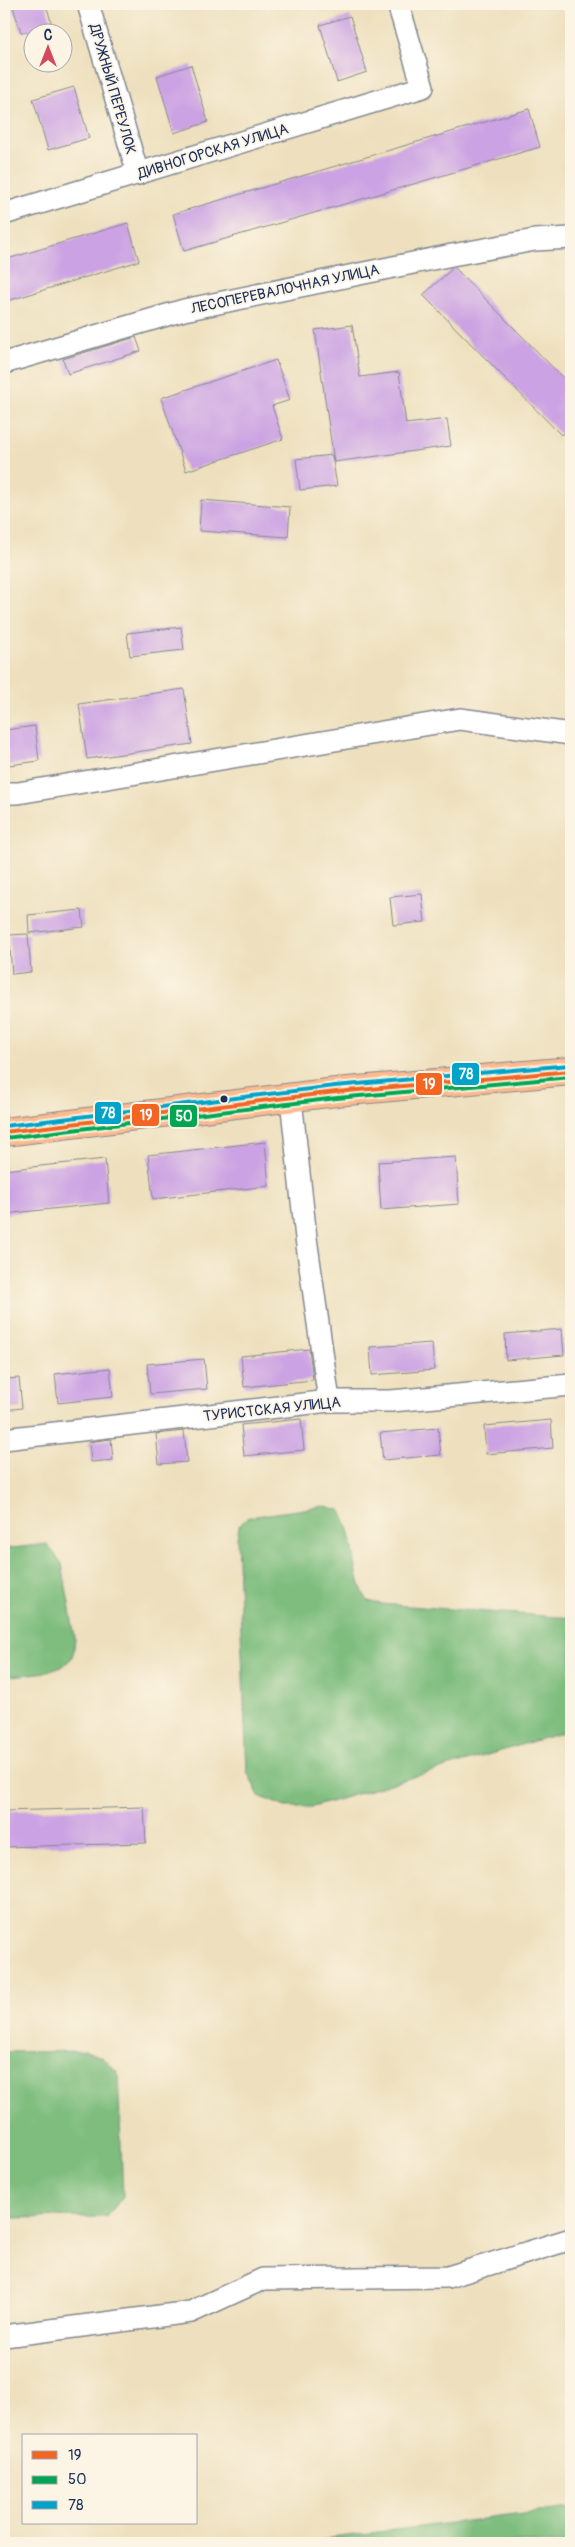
<svg xmlns="http://www.w3.org/2000/svg" width="575" height="2547" font-family="Pangolin,sans-serif">
  <style>
    .forest { fill: #7ebd7e; stroke: #4c766e }
    .building { fill: #cba2e3 }
    .lines { fill: none; stroke-linecap: round; stroke-linejoin: round }
    .minor-casing { stroke: #84888e; stroke-width: 24 }
    .highway-casing { stroke: #84888e; stroke-width: 30 }
    .minor { stroke: #fff; stroke-width: 21 }
    .highway { stroke: #fcba8e; stroke-width: 28 }
    .bus-1-casing { stroke: #fcf5e5; stroke-width: 8 }
    .bus-2-casing { stroke: #fcf5e5; stroke-width: 8 }
    .bus-3-casing { stroke: #fcf5e5; stroke-width: 8 }
    .bus-1 { stroke: #f26522; stroke-width: 4 }
    .bus-2 { stroke: #00a651; stroke-width: 4 }
    .bus-3 { stroke: #01a3c8; stroke-width: 4 }
    .bus-dot { fill: #1b2f5e; stroke: #fcf5e5; stroke-width: 2 }
    .labels { text-anchor: middle; stroke-width: 4; stroke-linejoin: round; paint-order: stroke }
    .street-label { font-size: 15px; fill: #1b2f5e; stroke: #fcf5e5 }
    .line-badge { stroke: #fcf5e5; stroke-width: 2 }
    .badge-label { font-size: 14px; text-anchor: middle; font-weight: bold; fill: #fff }
  </style>
  <rect width="100%" height="100%" fill="#fcf5e5"/>
  <filter id="ink" filterUnits="userSpaceOnUse"><feTurbulence type="fractalNoise" baseFrequency=".02" numOctaves="2"/><feDisplacementMap in="SourceGraphic" scale="10" xChannelSelector="R" yChannelSelector="G"/><feConvolveMatrix kernelMatrix="1 2 1 2 8 2 1 2 1" color-interpolation-filters="sRGB"/></filter>
  <filter id="wash" filterUnits="userSpaceOnUse"><feTurbulence type="fractalNoise" baseFrequency=".0096" numOctaves="4" result="noise"/><feDisplacementMap in="SourceGraphic" scale="20" xChannelSelector="R" yChannelSelector="G"/><feGaussianBlur stdDeviation="1.12" result="paint"/><feColorMatrix in="noise" values="0 0 0 0 0 0 0 0 0 0 0 0 0 0 0 0 0 1.4 0 .05"/><feComposite in="paint" operator="in"/></filter>
  <g filter="url(#wash)">
    <rect width="100%" height="100%" fill="#eee0be"/>
    <g class="forest">
      <path d="M325 1506 340 1510C358 1537 350 1574 368 1601L381 1604 571 1618V1730L313 1807H285L259 1796 247 1771 237 1538 239 1526 248 1517Z"/>
      <polygon points="47,1544 62,1564 75,1638 73,1657 62,1667 47,1672 4,1677 4,1549"/>
      <polygon points="86,2051 102,2057 118,2072 123,2196 107,2217 4,2218 4,2052"/>
      <polygon points="571,2508 571,2543 291,2543"/>
    </g>
    <g id="blocks">
      <g class="building">
        <polygon points="12,4 46,4 54,32 21,32"/>
        <polygon points="350,16 367,72 337,82 320,25"/>
        <polygon points="191,65 208,122 174,133 157,76"/>
        <polygon points="74,87 89,138 48,150 33,99"/>
        <polygon points="529,109 540,147 184,251 173,214"/>
        <polygon points="128,223 139,261 4,302 4,260"/>
        <polygon points="454,267 571,386 571,441 563,433 561,435 423,295"/>
        <polygon points="352,325 360,377 399,372 406,424 447,419 451,446 334,462 315,330"/>
        <polygon points="136,337 141,351 68,374 63,359"/>
        <polygon points="276,360 290,400 272,406 283,439 186,471 161,398"/>
        <polygon points="332,455 337,486 300,490 296,459"/>
        <polygon points="201,500 290,507 288,537 199,531"/>
        <polygon points="181,627 184,650 130,656 127,633"/>
        <polygon points="184,689 192,744 87,759 79,704"/>
        <polygon points="35,726 39,761 9,765 5,730"/>
        <polygon points="422,894 425,922 393,925 390,897"/>
        <polygon points="82,910 84,927 29,933 28,915"/>
        <polygon points="28,934 31,972 12,974 9,935"/>
        <polygon points="265,1142 269,1186 153,1199 148,1155"/>
        <polygon points="456,1157 459,1204 381,1210 378,1162"/>
        <polygon points="105,1159 109,1203 4,1214 4,1170"/>
        <polygon points="562,1329 564,1355 506,1360 505,1334"/>
        <polygon points="432,1343 434,1370 372,1375 370,1347"/>
        <polygon points="309,1349 313,1380 244,1387 241,1356"/>
        <polygon points="204,1359 207,1389 150,1394 147,1364"/>
        <polygon points="110,1368 113,1397 58,1403 55,1374"/>
        <polygon points="19,1378 22,1408 4,1410 4,1379"/>
        <polygon points="301,1419 304,1450 244,1456 241,1425"/>
        <polygon points="551,1420 553,1448 486,1454 484,1426"/>
        <polygon points="438,1428 441,1455 383,1460 380,1433"/>
        <polygon points="184,1431 187,1462 159,1464 156,1434"/>
        <polygon points="111,1439 113,1460 91,1462 89,1442"/>
        <polygon points="144,1807 146,1843 4,1847 4,1811"/>
      </g>
    </g>
  </g>
  <g filter="url(#ink)">
    <use href="#blocks" fill-opacity="0" stroke="#84888e" stroke-width="1"/>
    <g class="lines">
      <defs>
        <g id="minor">
          <polyline points="88,4 138,174"/>
          <polyline points="4,214 423,87 398,4"/>
          <polyline points="4,363 184,310 452,255 535,240 571,238"/>
          <polyline points="4,793 18,793 460,719 571,734"/>
          <polyline points="291,1099 306,1238 329,1401"/>
          <polyline points="4,1439 329,1401 391,1401 571,1385"/>
          <polyline points="4,2336 191,2312 263,2279 448,2277 571,2239"/>
        </g>
        <polyline id="highway" points="4,1132 336,1092 571,1071"/>
      </defs>
      <use href="#minor" class="minor-casing"/>
      <use href="#highway" class="highway-casing"/>
      <use href="#minor" class="minor"/>
      <use href="#highway" class="highway"/>
      <defs>
        <polyline id="bus-1" points="4,1132 336,1092 571,1071"/>
        <polyline id="bus-2" points="5,1138 337,1098 571,1077"/>
        <polyline id="bus-3" points="4,1126 335,1086 570,1065"/>
      </defs>
      <use href="#bus-1" class="bus-1-casing"/>
      <use href="#bus-2" class="bus-2-casing"/>
      <use href="#bus-3" class="bus-3-casing"/>
      <use href="#bus-1" class="bus-1"/>
      <use href="#bus-2" class="bus-2"/>
      <use href="#bus-3" class="bus-3"/>
    </g>
  </g>
  <circle class="bus-dot" cx="224" cy="1099" r="4.5"/>
  <g class="labels">
    <g class="street-label">
      <text transform="translate(113 89) rotate(74)" y="5">ДРУЖНЫЙ ПЕРЕУЛОК</text>
      <text transform="translate(213 151) rotate(-17)" y="5">ДИВНОГОРСКАЯ УЛИЦА</text>
      <text transform="translate(285 289) rotate(-12)" y="5">ЛЕСОПЕРЕВАЛОЧНАЯ УЛИЦА</text>
      <text transform="translate(272 1409) rotate(-6)" y="5">ТУРИСТСКАЯ УЛИЦА</text>
    </g>
  </g>
  <g class="line-badge">
    <rect x="451" y="1062" width="29" height="24" rx="5" fill="#01a3c8"/>
    <rect x="415" y="1072" width="28" height="24" rx="5" fill="#f26522"/>
    <rect x="94" y="1101" width="28" height="24" rx="5" fill="#01a3c8"/>
    <rect x="131" y="1103" width="29" height="24" rx="5" fill="#f26522"/>
    <rect x="169" y="1104" width="29" height="24" rx="5" fill="#00a651"/>
  </g>
  <g class="badge-label">
    <text x="466" y="1079">78</text>
    <text x="429" y="1089">19</text>
    <text x="108" y="1118">78</text>
    <text x="146" y="1120">19</text>
    <text x="184" y="1121">50</text>
  </g>
  <rect width="575" height="2547" fill="none" stroke="#fcf5e5" stroke-width="20"/>
  <rect x="22" y="2434" width="175" height="90" fill="#fcf5e5" stroke="#a2a6af"/>
  <rect x="32" y="2451" width="25" height="8" fill="#f26522" stroke="#a2a6af"/>
  <text x="68" y="2460" font-size="15" fill="#1b2f5e">19</text>
  <rect x="32" y="2476" width="25" height="8" fill="#00a651" stroke="#a2a6af"/>
  <text x="68" y="2484" font-size="15" fill="#1b2f5e">50</text>
  <rect x="32" y="2501" width="25" height="8" fill="#01a3c8" stroke="#a2a6af"/>
  <text x="68" y="2510" font-size="15" fill="#1b2f5e">78</text>
  <g transform="translate(48 48)"><circle r="24" fill="#fcf5e5" stroke="#a2a6af"/>
  <path d="M0-4L9 19L0 12L-9 19Z" fill="#d1495b"/>
  <text y="-8" font-size="14" font-weight="bold" text-anchor="middle" fill="#1b2f5e">С</text>
  </g>
</svg>
